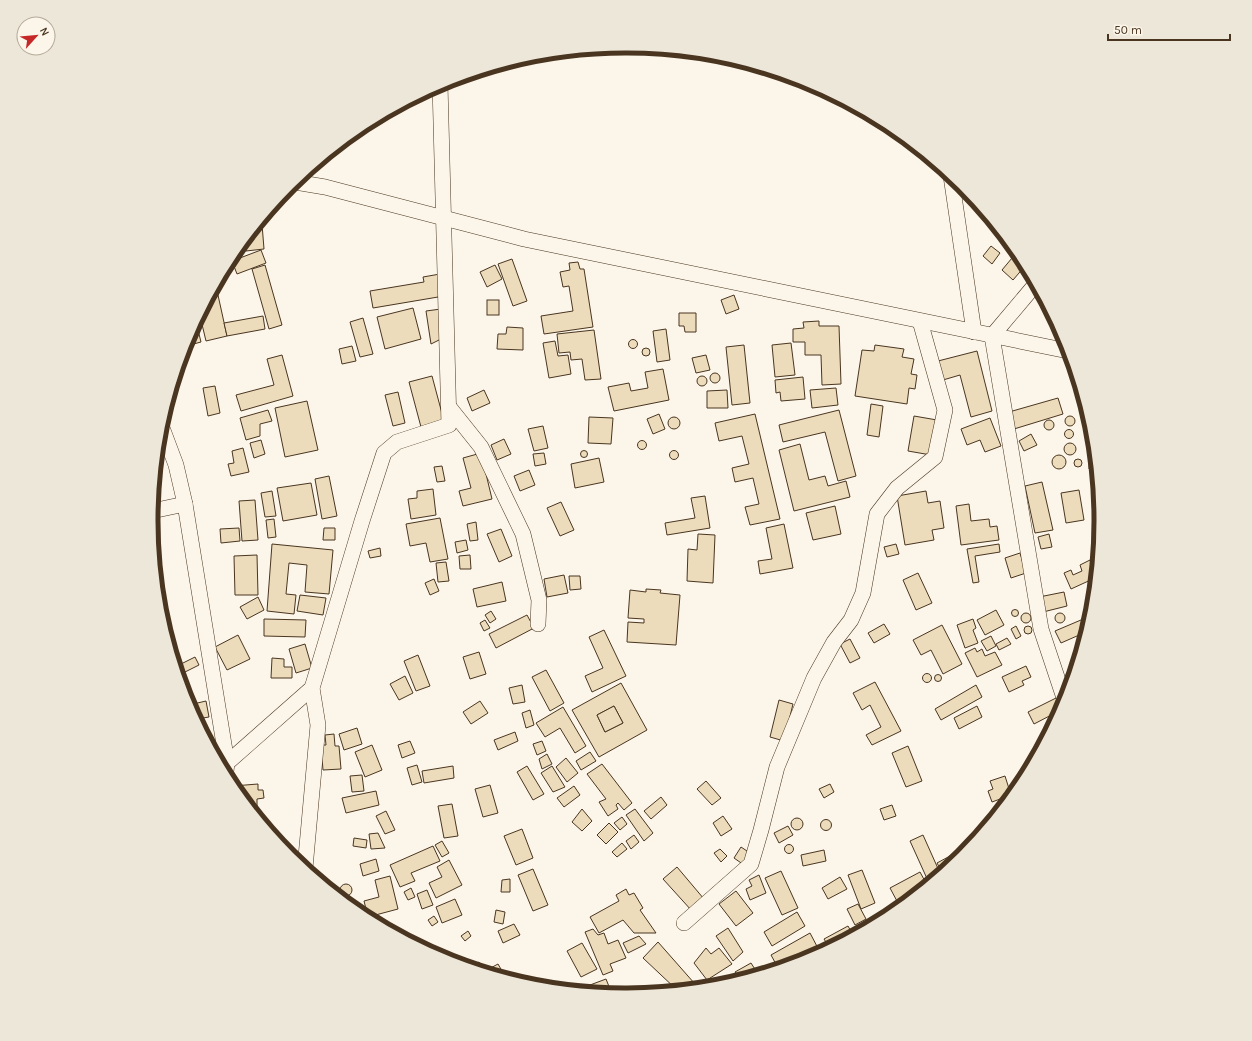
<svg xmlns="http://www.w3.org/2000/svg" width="1252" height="1041" font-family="Karla,sans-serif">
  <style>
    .building { fill: #ecdcbc; stroke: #4a3520; fill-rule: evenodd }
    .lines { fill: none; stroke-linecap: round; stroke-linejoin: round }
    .minor-casing { stroke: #4a3520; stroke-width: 16 }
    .minor { stroke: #fbf6e9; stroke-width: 15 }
    .rim { fill: none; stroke: #4a3520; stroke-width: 5 }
  </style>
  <rect width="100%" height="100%" fill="#fbf6e9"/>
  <g class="building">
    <polygon points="262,224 264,249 246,251 245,241 258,225"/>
    <polygon points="991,246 1000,253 992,264 983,256"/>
    <polygon points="261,250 266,263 237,274 232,261"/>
    <polygon points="1017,252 1025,266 1013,280 1002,270"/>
    <polygon points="512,259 527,301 513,306 498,264"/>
    <polygon points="578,262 580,269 584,269 593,327 544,334 541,316 573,311 569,286 563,287 560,272 570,270 569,263"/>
    <polygon points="265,265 282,325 269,329 252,269"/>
    <polygon points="495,265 502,279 487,287 480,272"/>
    <polygon points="440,274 444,296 373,308 370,291 424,282 423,277"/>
    <polygon points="216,286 227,336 206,341 200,316"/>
    <polygon points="734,295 739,309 726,314 721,300"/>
    <rect x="487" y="300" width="12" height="15"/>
    <polygon points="413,308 421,339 385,349 377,317"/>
    <polygon points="441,309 445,337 431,344 426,311"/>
    <polygon points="679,313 696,313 696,332 685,332 684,326 679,326"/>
    <polygon points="263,316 265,329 227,336 224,323"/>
    <polygon points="363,318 373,354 360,357 350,322"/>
    <polygon points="819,321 819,326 839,326 841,384 822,385 821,355 805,355 805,342 793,342 793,329 804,328 803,322"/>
    <polygon points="196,322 201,342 186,346 188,339"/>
    <polygon points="507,327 523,328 523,350 497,349 498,334 506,334"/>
    <polygon points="666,329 670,360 657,362 653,331"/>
    <polygon points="594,330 601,379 585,380 582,359 571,360 570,352 559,353 557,334"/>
    <circle cx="633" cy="344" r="4.5"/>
    <polygon points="555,341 558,356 568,355 571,374 549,378 543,343"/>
    <polygon points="791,343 795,375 775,377 772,345"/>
    <polygon points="744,345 750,403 732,405 726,347"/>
    <polygon points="875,345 904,349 902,357 914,359 911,374 917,375 915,389 909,388 907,404 855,396 862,350 874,351"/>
    <polygon points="352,346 356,361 342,364 339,349"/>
    <circle cx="646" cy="352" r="4"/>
    <polygon points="977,351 992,411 971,417 960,375 943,380 938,361"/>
    <polygon points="282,355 293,396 241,411 236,395 274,385 267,359"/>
    <polygon points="706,355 710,370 696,373 692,358"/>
    <polygon points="663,369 669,400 614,411 608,387 629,383 631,391 648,388 645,372"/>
    <circle cx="715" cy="378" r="5"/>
    <polygon points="432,376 444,421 421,427 409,382"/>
    <circle cx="702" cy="381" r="5"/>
    <polygon points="803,377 805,399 781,401 780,392 776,393 775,380"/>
    <polygon points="215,386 220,413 208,416 203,388"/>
    <polygon points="836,388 838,405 812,408 810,390"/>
    <polygon points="484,390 490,403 472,411 467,398"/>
    <polygon points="727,390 728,408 707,408 707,391"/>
    <polygon points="398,392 405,423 393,426 385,395"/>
    <polygon points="1058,398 1063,414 1014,429 1009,412"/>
    <polygon points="307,401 318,450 285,457 275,408"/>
    <polygon points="871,404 883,406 879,437 867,435"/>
    <polygon points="268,410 272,421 260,424 260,436 246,440 240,418"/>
    <polygon points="839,410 856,476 838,481 825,432 783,442 779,425"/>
    <polygon points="659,414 665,429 653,434 647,419"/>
    <polygon points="755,414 780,519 750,525 745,507 759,504 753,478 735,482 732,468 749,464 742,436 719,441 715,423"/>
    <polygon points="914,416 937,420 931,455 908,451"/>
    <circle cx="1070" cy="421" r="5"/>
    <circle cx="674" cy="423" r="6"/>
    <polygon points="589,417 613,418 611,444 588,443"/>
    <polygon points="990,418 1001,446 985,452 980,440 967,445 961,429"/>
    <circle cx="1049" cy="425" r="5"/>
    <polygon points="543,426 548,448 534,451 528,429"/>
    <circle cx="1069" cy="434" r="4.5"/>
    <polygon points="1031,434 1037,445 1024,451 1019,441"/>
    <polygon points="504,439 511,454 497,460 491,445"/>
    <polygon points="261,440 265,454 254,458 250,443"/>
    <circle cx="642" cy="445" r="4.5"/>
    <circle cx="1070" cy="449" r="6"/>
    <polygon points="800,444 809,480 825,476 828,486 846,481 850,497 794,511 779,450"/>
    <polygon points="243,448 249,472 231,476 228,464 234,463 232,451"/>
    <circle cx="584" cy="454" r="3.5"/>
    <circle cx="674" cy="455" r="4.5"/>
    <polygon points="1089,451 1094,451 1095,468 1089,469"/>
    <polygon points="481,453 492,499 463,506 459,491 471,488 463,458"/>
    <polygon points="544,453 546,464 535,466 533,454"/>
    <circle cx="1059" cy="462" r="7"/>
    <polygon points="599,458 604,482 575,488 571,464"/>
    <circle cx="1078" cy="463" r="4"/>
    <polygon points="442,466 445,481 437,482 434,467"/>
    <polygon points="529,470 535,485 520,491 514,476"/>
    <polygon points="329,476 337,516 322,519 315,479"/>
    <polygon points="1042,482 1053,530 1035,533 1025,486"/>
    <polygon points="311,483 317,515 283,521 277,488"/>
    <polygon points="433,489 436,515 411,519 408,499 417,498 417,491"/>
    <polygon points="1079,490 1084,520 1066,523 1061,493"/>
    <polygon points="272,491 276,516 265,517 261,493"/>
    <polygon points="926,491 928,503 940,501 944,528 932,530 934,540 905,545 897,496"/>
    <polygon points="705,496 710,528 667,535 665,523 695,518 691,498"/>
    <polygon points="255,500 258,540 242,541 239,501"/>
    <polygon points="561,502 574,530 560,536 547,508"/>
    <polygon points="969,504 971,521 989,519 990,527 997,526 999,540 961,545 956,506"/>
    <polygon points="835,506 841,534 813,540 806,513"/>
    <polygon points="440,518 448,559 430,562 426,543 410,546 406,524"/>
    <polygon points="274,519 276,537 268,538 266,520"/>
    <polygon points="476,522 478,540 470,541 467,524"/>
    <polygon points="784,524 793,568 760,574 758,561 772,559 766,528"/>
    <polygon points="239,528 240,541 221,543 220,529"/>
    <polygon points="324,528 335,528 335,540 323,540"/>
    <polygon points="501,529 512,556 499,562 487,534"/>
    <polygon points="698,534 715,535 713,583 687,581 688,549 697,550"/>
    <polygon points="1049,534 1052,547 1041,549 1038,537"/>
    <polygon points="466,540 468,550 457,553 455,542"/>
    <polygon points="272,544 333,550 329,594 305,592 307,565 289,563 286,594 296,595 294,614 267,611"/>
    <polygon points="896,544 899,554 887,557 884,547"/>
    <polygon points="999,544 1000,552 975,556 979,582 973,583 967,549"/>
    <polygon points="380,548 381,556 370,558 368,551"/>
    <polygon points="1020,553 1026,573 1011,578 1005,558"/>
    <polygon points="257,555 258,595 235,595 234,556"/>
    <polygon points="470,555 471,569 460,569 459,556"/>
    <polygon points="1090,560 1095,573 1095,578 1071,589 1064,573 1071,570 1073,575 1082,571 1080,565"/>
    <polygon points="446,562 449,581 438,582 436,563"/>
    <polygon points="918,573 932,603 916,610 903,580"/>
    <polygon points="564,575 568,593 547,597 544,579"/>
    <polygon points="569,576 580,576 581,589 570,590"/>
    <polygon points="434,579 439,591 430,595 425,583"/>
    <polygon points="502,582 506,601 477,607 473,589"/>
    <polygon points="646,589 661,590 660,593 680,595 676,645 627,642 628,622 644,623 644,619 628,618 630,590 646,592"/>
    <polygon points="1064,592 1067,606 1043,612 1039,597"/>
    <polygon points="300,595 326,598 323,615 297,611"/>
    <polygon points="258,597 264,610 247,619 240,607"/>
    <circle cx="1015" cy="613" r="3.5"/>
    <polygon points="996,610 1004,625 985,635 977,620"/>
    <polygon points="491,611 496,619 490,623 485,615"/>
    <circle cx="1060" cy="618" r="5"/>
    <circle cx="1026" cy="618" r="5"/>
    <polygon points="527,615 534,628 496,648 489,634"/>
    <polygon points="1088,617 1089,620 1086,632 1061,643 1055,631"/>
    <polygon points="264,619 306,620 305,637 264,636"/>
    <polygon points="973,619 976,628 973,630 978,643 965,648 957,625"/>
    <polygon points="485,620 490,628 484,631 480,623"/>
    <polygon points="884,624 890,634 874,643 868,633"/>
    <polygon points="942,625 962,664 943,674 931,650 921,655 913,640"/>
    <polygon points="1016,626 1021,636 1016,639 1011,629"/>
    <circle cx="1028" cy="630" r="4"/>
    <polygon points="604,630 626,676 592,692 585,676 603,668 589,637"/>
    <polygon points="238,635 250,659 227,670 215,647"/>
    <polygon points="991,636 996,646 987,651 981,641"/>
    <polygon points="1007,638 1011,644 999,650 996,644"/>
    <polygon points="850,639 860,658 850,663 840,644"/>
    <polygon points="305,644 312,668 296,673 289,649"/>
    <polygon points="975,648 977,652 982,649 985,656 995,652 1002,665 977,677 965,653"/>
    <polygon points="479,652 486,674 470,679 463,657"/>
    <polygon points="418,655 430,686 416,691 404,661"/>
    <polygon points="195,657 199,665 185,672 181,664"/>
    <polygon points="272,658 284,659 284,667 292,667 292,678 271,678"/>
    <polygon points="1026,666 1031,677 1022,681 1024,685 1009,692 1002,677"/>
    <polygon points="546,670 564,703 550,711 532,677"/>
    <circle cx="927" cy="678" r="4.5"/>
    <circle cx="938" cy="678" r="3.5"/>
    <polygon points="405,676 413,693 399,700 390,684"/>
    <polygon points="875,682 901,731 872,745 866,735 881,727 870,705 862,710 853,693"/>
    <path d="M621 683 647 730 599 757 572 710ZM614 706 623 723 605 732 597 715Z"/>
    <polygon points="522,685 525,702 513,704 509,688"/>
    <polygon points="976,685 982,697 941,720 935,709"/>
    <polygon points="1058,697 1063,706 1059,711 1034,724 1028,712"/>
    <polygon points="779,700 793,704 784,741 770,737"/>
    <polygon points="206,701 209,717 197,719 189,705"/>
    <polygon points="480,701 488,713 471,724 463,712"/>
    <polygon points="614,706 623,723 605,732 597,715"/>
    <polygon points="977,706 982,717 959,729 954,718"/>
    <polygon points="563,707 586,746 575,753 560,728 545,737 536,723"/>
    <polygon points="530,710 534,725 526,728 522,713"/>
    <polygon points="357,728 362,744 344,750 339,734"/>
    <polygon points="515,732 518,741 498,750 494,740"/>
    <polygon points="334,734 335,746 339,746 341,769 323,770 321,745 326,745 325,735"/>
    <polygon points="410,741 415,753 402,758 398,745"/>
    <polygon points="542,741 546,751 537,755 533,744"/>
    <polygon points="372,745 382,770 365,777 355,752"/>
    <polygon points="908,746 922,781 906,787 892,753"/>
    <polygon points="590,752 596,761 581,770 576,761"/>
    <polygon points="547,754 552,764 542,769 539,759"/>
    <polygon points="566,758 578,773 567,782 556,767"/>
    <polygon points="602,764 632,803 624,810 618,803 616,805 618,809 608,816 599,802 606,799 587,774"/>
    <polygon points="417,765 422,782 412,785 407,768"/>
    <polygon points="453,766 454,778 424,783 422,771"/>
    <polygon points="527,766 544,794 533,800 517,772"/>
    <polygon points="552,766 565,787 553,792 541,773"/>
    <polygon points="362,775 364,791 352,792 350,776"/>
    <polygon points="1005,776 1011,795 992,802 988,791 993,789 990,781"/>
    <polygon points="706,781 721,798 712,805 697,789"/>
    <polygon points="258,784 258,790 263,790 264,798 257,799 257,806 249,806 233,786"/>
    <polygon points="830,784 834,792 824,798 819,789"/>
    <polygon points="490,785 498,813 483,817 475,789"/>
    <polygon points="574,786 580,795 564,807 557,798"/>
    <polygon points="376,791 379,805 346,813 342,798"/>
    <polygon points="661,797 667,805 651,819 644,811"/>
    <polygon points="452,804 458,836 444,838 438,806"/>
    <polygon points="892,805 896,816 884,820 880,809"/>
    <polygon points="582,809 592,821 582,831 572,822"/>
    <polygon points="635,809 653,833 644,841 626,815"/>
    <polygon points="386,811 395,830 385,834 376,816"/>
    <polygon points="723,816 732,829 721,836 713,823"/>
    <polygon points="622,817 627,824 620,830 614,823"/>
    <circle cx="797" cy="824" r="6"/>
    <circle cx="826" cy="825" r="5.5"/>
    <polygon points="609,823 618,832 606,844 597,835"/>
    <polygon points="788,826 793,835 779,843 774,833"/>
    <polygon points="522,829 533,858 516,865 504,836"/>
    <polygon points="378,833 385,848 371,849 369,834"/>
    <polygon points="634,835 639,842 631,849 626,841"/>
    <polygon points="923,835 940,873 929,883 910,841"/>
    <polygon points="354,838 367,840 366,848 353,846"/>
    <polygon points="442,841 449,853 442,857 435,845"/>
    <polygon points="622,843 627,849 617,857 612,852"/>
    <circle cx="789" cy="849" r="4.5"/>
    <polygon points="433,846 440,861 411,873 415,881 400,887 390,865"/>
    <polygon points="741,847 750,853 744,865 734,858"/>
    <polygon points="720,849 727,856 721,862 714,853"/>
    <polygon points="824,850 826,861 803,866 801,855"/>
    <polygon points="950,856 953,863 942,872 937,863"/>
    <polygon points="376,859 379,871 363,876 360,864"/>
    <polygon points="449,860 462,885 436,898 429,883 442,877 437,867"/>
    <polygon points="677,867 704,899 692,911 663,879"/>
    <polygon points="533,869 548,905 533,911 518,875"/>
    <polygon points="862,870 875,903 861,909 848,875"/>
    <polygon points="781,871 798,908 782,915 765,878"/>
    <polygon points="920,872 927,885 914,895 898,903 890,888"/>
    <polygon points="759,875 766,893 750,900 746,889 752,886 749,880"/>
    <polygon points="390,876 398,909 368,917 364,901 379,897 375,880"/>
    <polygon points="840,877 847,889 828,899 822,888"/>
    <polygon points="510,879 510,892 501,892 502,880"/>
    <circle cx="346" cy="890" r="6"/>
    <polygon points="411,888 415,897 408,900 404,892"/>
    <polygon points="626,889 629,895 634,893 643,908 640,910 656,933 634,933 623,920 599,933 590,917 619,901 616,895"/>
    <polygon points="427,890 433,905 422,909 417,894"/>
    <polygon points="736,891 753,913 736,926 719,904"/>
    <polygon points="455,899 462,915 442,923 436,907"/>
    <polygon points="858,904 866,919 855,925 847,909"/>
    <polygon points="496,910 505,912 503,924 494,922"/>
    <polygon points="797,912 805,926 772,946 764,932"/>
    <polygon points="434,916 438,922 432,926 428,920"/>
    <polygon points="879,918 880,920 857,932"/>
    <polygon points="514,924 520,935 503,943 498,931"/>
    <polygon points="848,926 853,935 829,947 824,939"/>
    <polygon points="728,928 743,952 733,961 716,936"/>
    <polygon points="593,929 598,935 604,933 608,944 618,940 626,958 610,964 613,971 603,975 585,932"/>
    <polygon points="468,931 471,936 465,941 461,936"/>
    <polygon points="810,933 820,952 809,958 805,951 777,966 771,955"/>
    <polygon points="639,936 646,944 628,953 623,943"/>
    <polygon points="658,942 695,984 691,989 677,990 643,958"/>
    <polygon points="582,943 597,969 581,977 567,951"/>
    <polygon points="706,948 711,954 719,948 732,964 707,980 694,963"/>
    <polygon points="479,962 483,970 470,967"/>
    <polygon points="751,963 758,974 740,979 735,972"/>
    <polygon points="498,964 506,978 485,971"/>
    <polygon points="726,978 729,983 716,986 715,985"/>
    <polygon points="606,979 612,994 592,992 590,985"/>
    <polygon points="669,985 673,990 659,992"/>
  </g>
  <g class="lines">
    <defs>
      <g id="minor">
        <polyline points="951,176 974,332"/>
        <polyline points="295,182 325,187 524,239 1068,351"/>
        <polyline points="1035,285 992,336 1041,629 1065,701"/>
        <polyline points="449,407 481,447 523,534 539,600 538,624"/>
        <polyline points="161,425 176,465 185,504 227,763"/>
        <polyline points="152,511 185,504"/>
        <polyline points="226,771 227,763 312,688"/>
        <polyline points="305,868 318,725 312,688 362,521 384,453 397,442 449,425 440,84"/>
        <polyline points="684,923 751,864 761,830 777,767 814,678 834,642 851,620 863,593 877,514 897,488 935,457 945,410 920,321"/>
      </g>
    </defs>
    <use href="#minor" class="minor-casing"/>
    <use href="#minor" class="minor"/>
  </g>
  <path d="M0 0H1252V1041H0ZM625 53H627A467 467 0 0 1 1094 520V521A467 467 0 0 1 627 988H625A467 467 0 0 1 158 521V520A467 467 0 0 1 625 53Z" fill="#ede7d9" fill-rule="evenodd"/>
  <path class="rim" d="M625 53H627A467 467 0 0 1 1094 520V521A467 467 0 0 1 627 988H625A467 467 0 0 1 158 521V520A467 467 0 0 1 625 53Z"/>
  <g transform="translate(36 36) rotate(63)"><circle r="19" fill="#fbf6e9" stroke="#b4a999"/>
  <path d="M0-3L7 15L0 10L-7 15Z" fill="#c62828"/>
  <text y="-6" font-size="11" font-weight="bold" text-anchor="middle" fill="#4a3520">N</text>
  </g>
  <path d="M1108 34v6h122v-6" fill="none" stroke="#4a3520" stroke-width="2"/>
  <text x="1114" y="34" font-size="12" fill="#4a3520" stroke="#fbf6e9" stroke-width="3" paint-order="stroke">50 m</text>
</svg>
